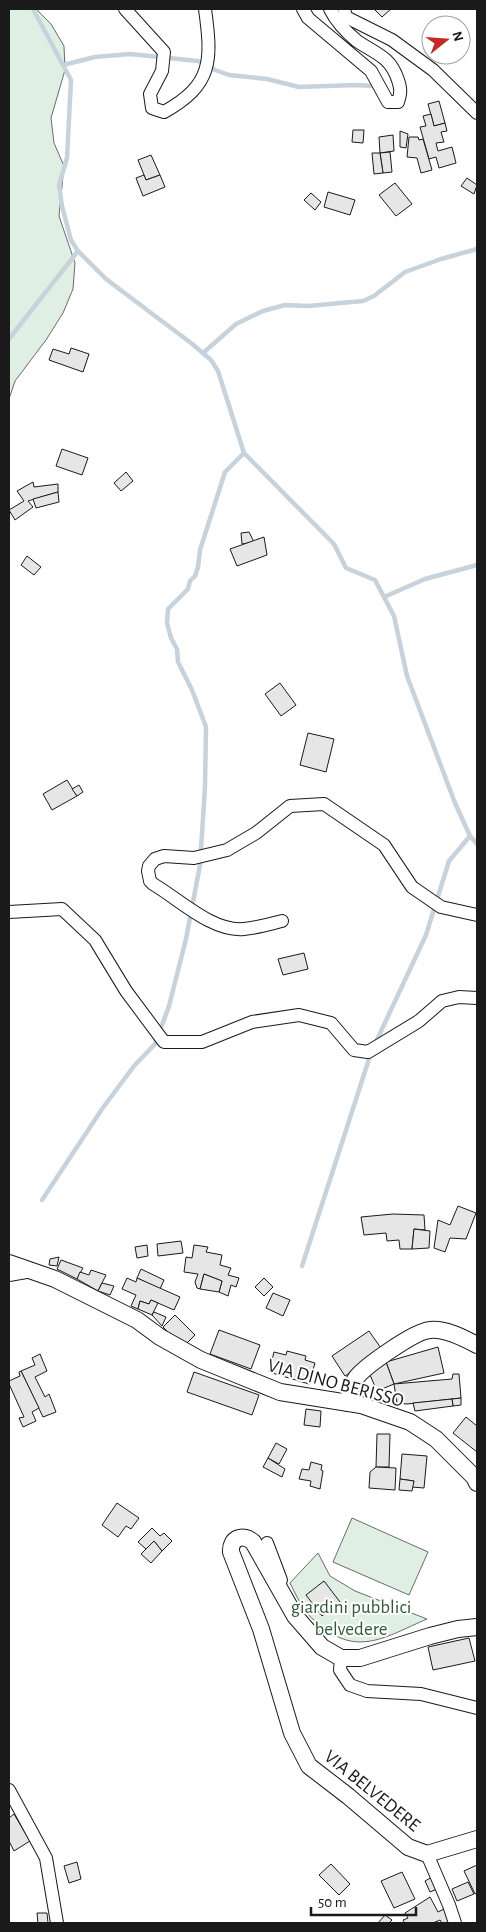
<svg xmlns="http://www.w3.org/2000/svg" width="486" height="1932" font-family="'Alegreya Sans',sans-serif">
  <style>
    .green { fill: #e0efe3; stroke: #6a6a6a }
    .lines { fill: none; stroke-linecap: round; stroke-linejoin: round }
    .stream { stroke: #c6d2dc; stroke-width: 4.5 }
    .building { fill: #e6e6e6; stroke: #1a1a1a }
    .minor-casing { stroke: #1a1a1a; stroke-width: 14 }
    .tertiary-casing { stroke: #1a1a1a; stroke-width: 18 }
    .minor { stroke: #fff; stroke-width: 12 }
    .tertiary { stroke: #fff; stroke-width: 16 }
    .labels { text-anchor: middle; stroke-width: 4; stroke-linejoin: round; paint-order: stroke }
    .street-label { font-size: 19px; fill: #1a1a1a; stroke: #fff }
    .park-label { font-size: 19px; fill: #2b5a34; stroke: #fff }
  </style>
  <rect width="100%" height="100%" fill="#fff"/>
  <g class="green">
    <polygon points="9,9 38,9 38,11 51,24 64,46 65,70 51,118 54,143 64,166 59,216 75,263 73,289 63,313 46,340 15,381 9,399"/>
    <polygon points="352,1518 428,1552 409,1595 333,1562"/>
    <path d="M318 1553 330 1576 355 1591 427 1619C391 1634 360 1657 324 1628 319 1623 311 1619 307 1613 300 1604 295 1593 290 1583Z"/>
  </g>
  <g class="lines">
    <g class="stream">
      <polyline points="33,9 71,80 67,158 59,185 62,206 71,240 78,251 106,279 191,343 211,360 218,371 244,453 334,544 346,568 375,580 394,616 407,676 455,803 470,836 477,844"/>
      <polyline points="63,65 95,57 130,54 198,61 215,70 229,75 267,79 299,87 356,85 375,86"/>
      <polyline points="9,339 78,251"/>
      <polyline points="203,353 236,324 263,311 285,305 308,306 363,301 374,296 405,272 441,259 477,249"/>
      <polyline points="384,597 425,579 477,565"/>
      <polyline points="375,1044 426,935 449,861 470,836"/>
      <polyline points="42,1200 102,1109 134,1066 155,1044 169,1006 186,939 200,865 205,787 206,727 192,690 178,662 177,649 171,638 167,623 168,609 188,589 190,581 195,576 198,567 200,550 225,472 244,453"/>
      <polyline points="302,1266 371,1053"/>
    </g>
  </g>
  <g class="building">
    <polygon points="374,9 391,9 382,17"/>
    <polygon points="439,101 445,123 434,126 428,104"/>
    <polygon points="431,114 434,126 445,123 447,131 441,132 444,142 436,143 438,151 452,147 456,163 439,168 436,157 429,159 420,127 426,126 423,116"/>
    <polygon points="353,130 364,130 363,143 352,142"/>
    <polygon points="400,131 408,134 406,148 400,147"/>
    <polygon points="393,135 394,151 380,153 379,137"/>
    <polygon points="409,137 418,137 419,140 423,139 432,170 421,173 417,158 407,157"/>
    <polygon points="390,152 392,172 383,173 380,153"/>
    <polygon points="372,153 380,153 383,173 374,174"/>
    <polygon points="151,155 160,175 146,180 138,160"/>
    <polygon points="144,175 146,180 160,175 165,187 143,196 136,178"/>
    <polygon points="467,178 477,185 474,194 461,186"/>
    <polygon points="395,183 412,204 396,216 379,195"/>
    <polygon points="328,192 355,200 350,215 324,207"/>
    <polygon points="311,193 321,202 315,210 304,200"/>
    <polygon points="71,348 89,354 83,372 49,360 53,349 69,354"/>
    <polygon points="62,449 88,458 82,475 56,466"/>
    <polygon points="126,472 133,481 121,491 114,483"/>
    <polygon points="33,482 34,487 58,484 58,492 28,501 33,507 15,520 9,510 24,501 17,491"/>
    <polygon points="58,492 59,502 36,508 33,499"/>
    <polygon points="249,532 254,542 242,544 241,533"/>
    <polygon points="264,537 267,555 237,566 230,549"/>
    <polygon points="27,556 41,567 34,575 21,565"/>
    <polygon points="280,683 296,705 281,716 265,694"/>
    <polygon points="308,733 334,739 326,772 300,765"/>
    <polygon points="67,780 77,796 52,810 43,794"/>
    <polygon points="79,785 83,792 77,796 72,789"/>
    <polygon points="304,953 308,969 283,975 278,959"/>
    <polygon points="458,1206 476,1213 466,1239 450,1238 445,1252 434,1248 438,1220 450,1225"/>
    <polygon points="393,1214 424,1215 425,1230 414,1229 412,1249 400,1249 399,1240 387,1241 386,1233 364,1235 361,1217"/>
    <polygon points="414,1229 430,1231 429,1248 412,1249"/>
    <polygon points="181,1241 183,1253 158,1256 157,1244"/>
    <polygon points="147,1245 148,1256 137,1258 135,1247"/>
    <polygon points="194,1245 208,1247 206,1252 222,1255 220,1265 231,1268 228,1275 239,1278 236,1287 231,1285 228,1296 219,1292 222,1281 204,1274 200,1289 197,1288 195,1282 198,1274 184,1272 186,1257 192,1258"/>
    <polygon points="59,1257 57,1266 49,1265 50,1259"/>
    <polygon points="61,1260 83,1268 77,1279 57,1269"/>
    <polygon points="141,1269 164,1280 160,1289 137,1278"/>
    <polygon points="91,1270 106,1275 98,1291 77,1279 80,1272 89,1275"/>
    <polygon points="204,1274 222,1281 219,1292 200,1289"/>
    <polygon points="127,1278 136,1282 137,1278 180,1297 174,1310 151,1300 149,1304 140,1301 138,1309 131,1306 136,1295 122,1289"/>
    <polygon points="264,1278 273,1287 264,1296 255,1287"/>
    <polygon points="102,1283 114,1286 110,1295 98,1291"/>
    <polygon points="273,1293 290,1300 283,1316 266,1308"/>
    <polygon points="151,1300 158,1303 152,1315 138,1309 140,1301 149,1304"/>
    <polygon points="154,1312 166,1317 162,1326 152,1315"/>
    <polygon points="175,1315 195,1335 183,1347 163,1327"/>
    <polygon points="219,1330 260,1345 251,1369 210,1354"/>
    <polygon points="369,1331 383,1351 345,1376 332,1356"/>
    <polygon points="438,1347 444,1373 394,1384 386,1362"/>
    <polygon points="287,1351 306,1356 305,1360 315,1363 309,1384 269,1372 274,1352 286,1355"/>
    <polygon points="40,1354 47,1371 35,1377 45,1397 49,1394 56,1412 43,1417 21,1371 35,1365 32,1358"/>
    <polygon points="386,1362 394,1384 377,1391 370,1375"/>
    <polygon points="21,1371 39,1408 32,1412 36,1421 23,1427 19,1418 24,1417 9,1384 9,1381 20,1376 19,1372"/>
    <polygon points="194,1372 259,1395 252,1415 187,1392"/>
    <polygon points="453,1374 459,1374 461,1398 407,1404 397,1403 394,1384 452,1379"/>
    <polygon points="461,1398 461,1405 453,1406 452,1399"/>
    <polygon points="452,1399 453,1406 415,1411 413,1403"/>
    <polygon points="306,1409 321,1411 320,1427 304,1425"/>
    <polygon points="466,1417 477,1426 477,1452 453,1433"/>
    <polygon points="377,1434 390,1434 389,1467 376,1467"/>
    <polygon points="276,1443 287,1449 279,1464 268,1458"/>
    <polygon points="402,1454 427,1456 424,1488 412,1487 414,1481 400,1479"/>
    <polygon points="268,1458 285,1469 282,1477 263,1467"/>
    <polygon points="311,1462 322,1465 321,1470 323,1471 320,1489 310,1486 311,1481 299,1479 302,1469 309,1470"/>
    <polygon points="376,1467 396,1468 395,1490 369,1488 370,1472"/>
    <polygon points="400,1479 414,1481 412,1491 399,1490"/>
    <polygon points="117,1503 139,1518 131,1529 126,1526 118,1537 102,1525"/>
    <polygon points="152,1528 160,1536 164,1533 172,1541 162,1551 154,1541 146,1549 138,1542"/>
    <polygon points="154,1541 162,1551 151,1563 141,1554"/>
    <polygon points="324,1581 340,1602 322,1616 306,1595"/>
    <polygon points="469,1638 475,1661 433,1670 428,1647"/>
    <polygon points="14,1814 30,1841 14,1851 9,1841 9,1818"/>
    <polygon points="77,1862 81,1879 69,1883 64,1866"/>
    <polygon points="331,1864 350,1884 339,1895 319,1875"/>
    <polygon points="477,1865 477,1893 475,1894 464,1871"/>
    <polygon points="402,1872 415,1899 394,1908 381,1881"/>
    <polygon points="432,1877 437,1889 430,1892 425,1881"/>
    <polygon points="468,1882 474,1894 457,1901 452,1889"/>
    <polygon points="430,1897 438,1912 444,1909 451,1923 442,1923 440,1920 433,1923 405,1923 403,1920 408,1918 405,1913"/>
    <polygon points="37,1913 47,1913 48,1923 38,1923"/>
    <polygon points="385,1915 392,1920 389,1923 378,1923"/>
  </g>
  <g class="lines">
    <defs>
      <g id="minor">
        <path d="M125 9 164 52 162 71 150 94 152 108 164 112C213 85 212 60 205 9"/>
        <path d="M303 9 308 18 371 71 388 102H398C401 93 401 89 398 80 390 56 376 54 357 41 346 32 336 21 330 9"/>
        <polyline points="344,9 346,17 392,40 433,70 477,113"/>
        <polyline points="9,912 62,909 95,940 126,991 164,1042 202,1042 252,1022 299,1015 331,1023 354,1050 368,1052 419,1021 442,1001 459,997 477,998"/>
        <path d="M282 921C270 924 256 928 244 929 212 932 179 899 153 884L150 881 148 871 149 866 155 859 164 856 194 858 227 850 256 833 290 806 324 804 384 845 412 887 441 907 477 915"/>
        <polyline points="9,1275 32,1271"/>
        <polyline points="267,1543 281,1580"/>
        <polyline points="341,1658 340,1670 350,1685 367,1691 421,1694 477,1708"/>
        <polyline points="9,1790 46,1858 57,1923"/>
        <polyline points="427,1854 449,1905 455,1923"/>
      </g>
      <g id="tertiary">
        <polyline points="9,1263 55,1279 137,1320 160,1337 201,1360 280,1392 361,1405 410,1422 436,1439 474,1477 477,1483"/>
        <path d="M348 1403C349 1393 351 1386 356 1378 365 1366 415 1331 430 1330 445 1328 464 1338 477 1345"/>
        <path d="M477 1627 458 1629 430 1636 360 1658H341L322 1647 295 1616 253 1542C243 1533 230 1538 231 1552L261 1629 292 1733 309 1766 348 1796 408 1847 427 1854 477 1839"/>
      </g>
    </defs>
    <use href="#minor" class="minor-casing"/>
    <use href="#tertiary" class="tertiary-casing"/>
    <use href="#minor" class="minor"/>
    <use href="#tertiary" class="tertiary"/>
  </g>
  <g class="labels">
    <g class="street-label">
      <text transform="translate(336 1382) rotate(15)" y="7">VIA DINO BERISSO</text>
      <text transform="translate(373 1790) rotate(39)" y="7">VIA BELVEDERE</text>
    </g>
    <g class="park-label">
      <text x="351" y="1613">giardini pubblici<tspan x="351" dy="22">belvedere</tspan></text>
    </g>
  </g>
  <rect width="486" height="1932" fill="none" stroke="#1a1a1a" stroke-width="20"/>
  <g transform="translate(446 40) rotate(73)"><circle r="24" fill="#ffffff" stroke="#a3a3a3"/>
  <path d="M0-4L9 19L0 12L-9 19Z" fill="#c62828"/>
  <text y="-8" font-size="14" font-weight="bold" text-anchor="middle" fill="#1a1a1a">N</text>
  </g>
  <path d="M311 1907v8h105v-8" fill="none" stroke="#1a1a1a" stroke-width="2.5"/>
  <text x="318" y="1907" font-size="15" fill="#1a1a1a" stroke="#ffffff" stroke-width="4" paint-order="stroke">50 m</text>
</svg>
